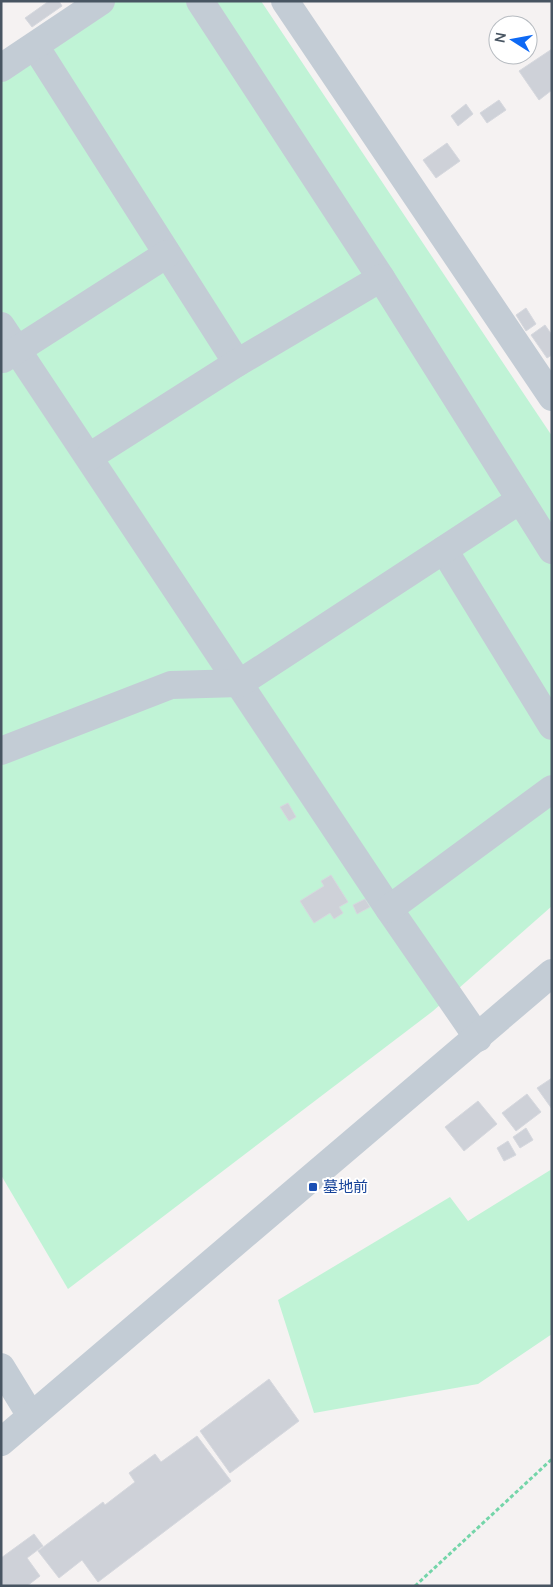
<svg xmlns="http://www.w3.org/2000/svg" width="553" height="1587" font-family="Manrope,'Noto Sans JP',sans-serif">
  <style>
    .green { fill: #c0f3d6 }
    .building { fill: #ced1d8; stroke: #d6d8de }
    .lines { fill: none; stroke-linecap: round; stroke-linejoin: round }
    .path { stroke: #74d5a9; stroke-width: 3; stroke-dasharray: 4 2.5; stroke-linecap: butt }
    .minor { stroke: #c3ccd5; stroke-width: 28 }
    .transit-dot { fill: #1a4fb4; stroke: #fff; stroke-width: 2 }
    .labels { text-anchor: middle; stroke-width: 4; stroke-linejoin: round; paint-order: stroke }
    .transit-label { font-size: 15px; fill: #164399; stroke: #fff; text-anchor: start }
  </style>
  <rect width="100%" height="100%" fill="#f5f2f2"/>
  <g class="green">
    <polygon points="112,1 261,1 552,436 552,906 433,1011 68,1289 1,1175 1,72"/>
    <polygon points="552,1169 552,1334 478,1384 314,1413 278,1300 450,1197 468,1221"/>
  </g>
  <g class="building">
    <polygon points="49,1 59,1 62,6 32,27 25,18"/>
    <polygon points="552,49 552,90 539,100 519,71"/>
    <polygon points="499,100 506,110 487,123 480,113"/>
    <polygon points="466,104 473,114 458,126 451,116"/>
    <polygon points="447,143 460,161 436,178 423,160"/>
    <polygon points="526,308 536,324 526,331 516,315"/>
    <polygon points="545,325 552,335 552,355 547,358 531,335"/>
    <polygon points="288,803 296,817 289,821 280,807"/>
    <polygon points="331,875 348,902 339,907 343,913 334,919 330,913 314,923 300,901 324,886 321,881"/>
    <polygon points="365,899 370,907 357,914 353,905"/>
    <polygon points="552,1078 552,1109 537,1088"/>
    <polygon points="527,1094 541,1112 516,1131 502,1113"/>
    <polygon points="478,1101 497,1124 464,1151 445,1127"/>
    <polygon points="526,1128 533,1140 520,1148 513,1137"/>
    <polygon points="508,1141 516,1155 504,1161 497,1148"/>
    <polygon points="269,1379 299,1421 230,1473 200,1431"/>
    <polygon points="197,1436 231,1481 98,1582 82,1560 59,1578 38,1551 103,1502 105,1505 135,1482 129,1473 155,1454 161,1462"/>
    <polygon points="34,1534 43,1546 27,1558 40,1576 27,1586 1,1586 1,1558"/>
  </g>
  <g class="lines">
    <polyline class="path" points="415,1586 552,1459"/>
    <g class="minor">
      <polyline points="200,1 381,278 552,550"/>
      <polyline points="285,1 552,397"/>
      <polyline points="35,46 237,363"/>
      <polyline points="1,68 101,1"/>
      <polyline points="1,326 389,909 478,1038"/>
      <polyline points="3,359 167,254"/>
      <polyline points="89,457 237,363 381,278"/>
      <polyline points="444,550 552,726"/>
      <polyline points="1,751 171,685 240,683 520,500"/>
      <polyline points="389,909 552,789"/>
      <polyline points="1,1367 31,1416"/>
      <polyline points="1,1442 552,973"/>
    </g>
  </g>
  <rect class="transit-dot" x="308" y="1182" width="10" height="10" rx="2.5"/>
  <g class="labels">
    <g class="transit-label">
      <text x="323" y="1192">墓地前</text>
    </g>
  </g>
  <rect width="553" height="1587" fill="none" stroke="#485562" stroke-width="5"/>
  <g transform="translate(513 40) rotate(281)"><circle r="24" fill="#ffffff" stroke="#b6bbc0"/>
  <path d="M0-4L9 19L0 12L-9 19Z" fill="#0e69f4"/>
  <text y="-8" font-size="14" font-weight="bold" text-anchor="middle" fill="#485562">N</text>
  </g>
</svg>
